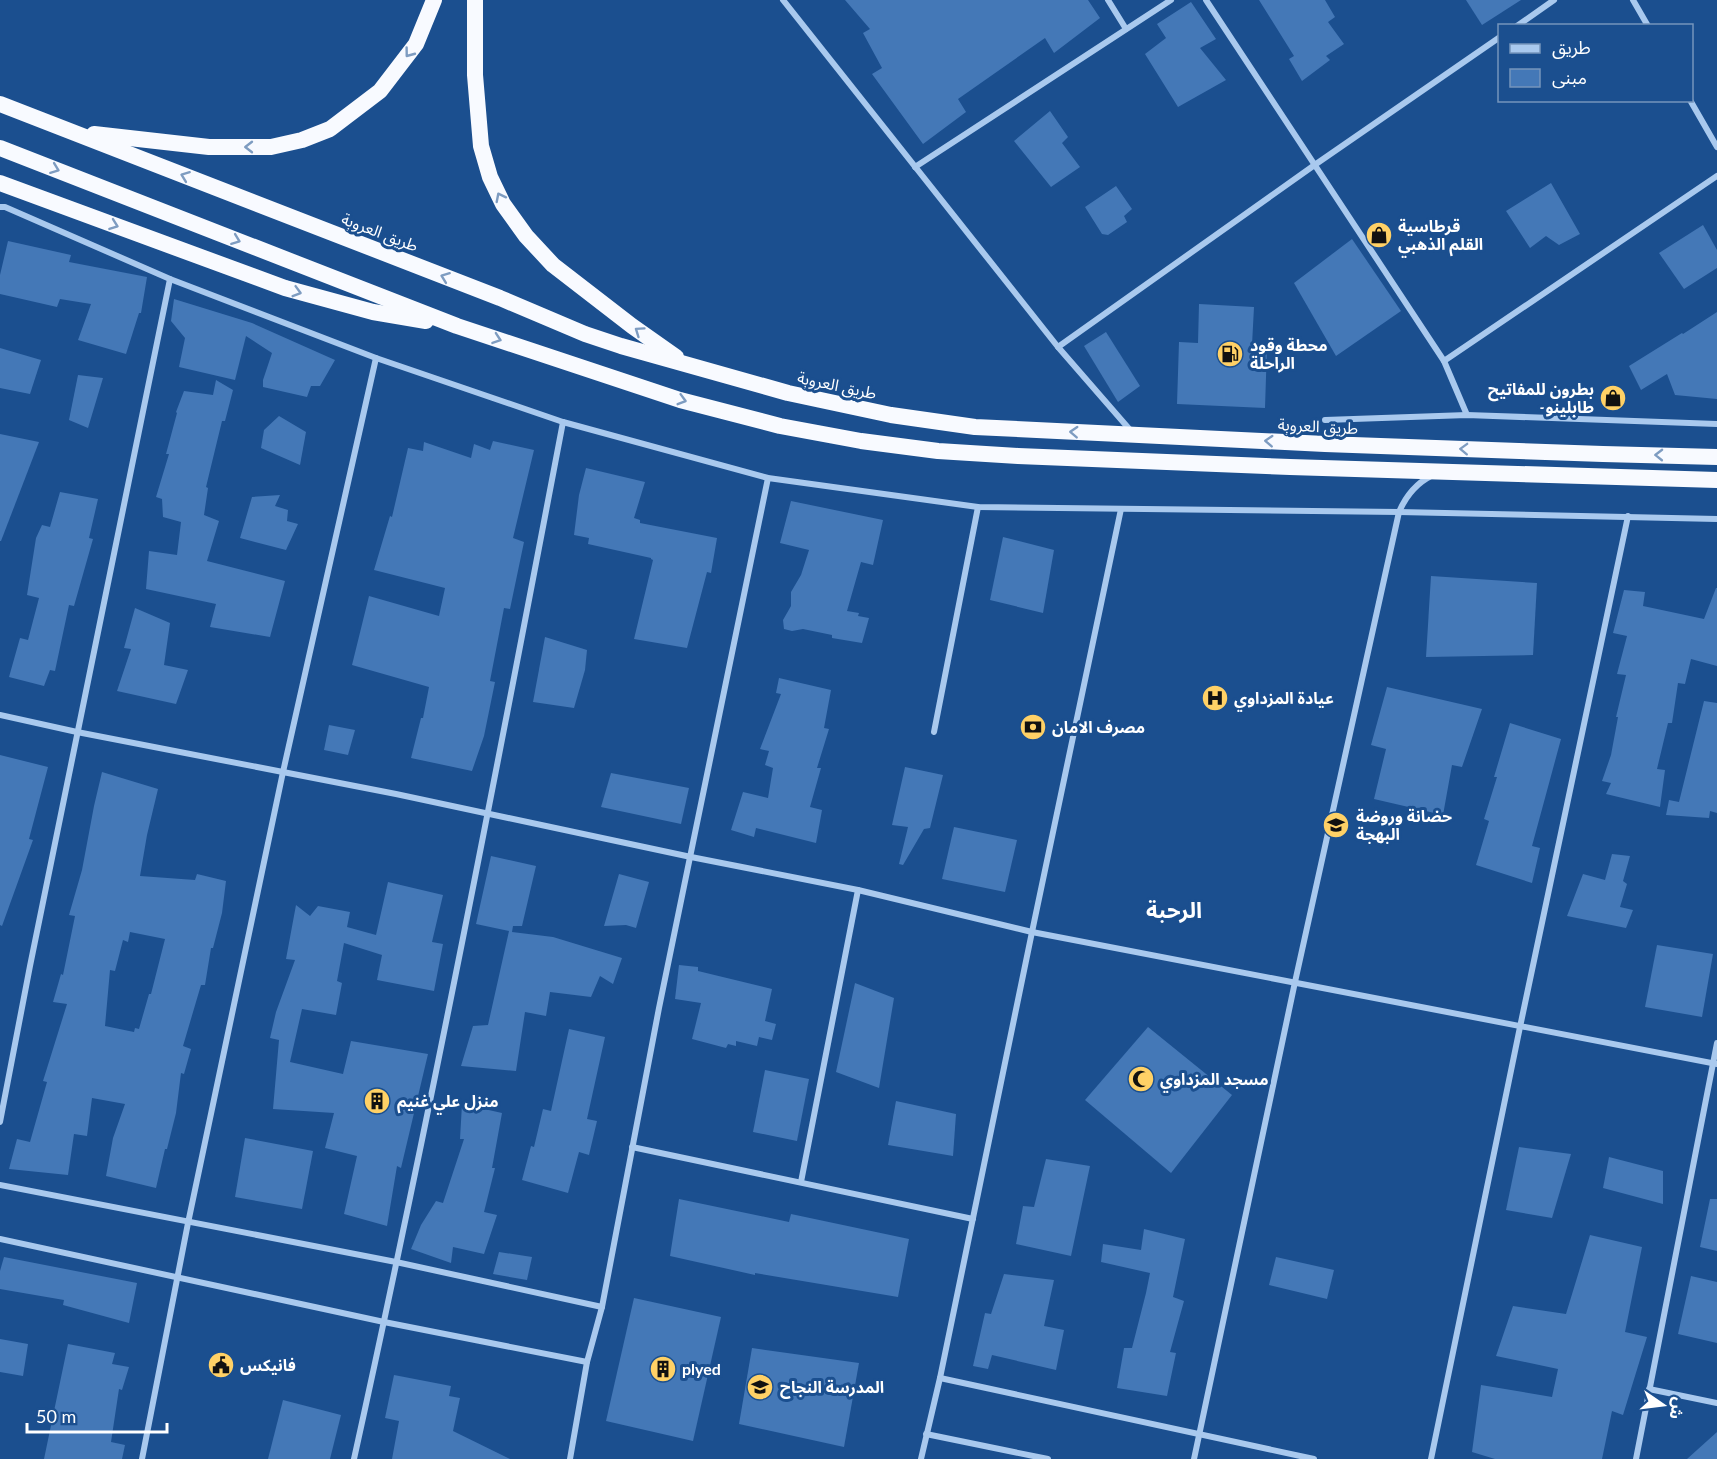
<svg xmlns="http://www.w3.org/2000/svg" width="1717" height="1459" font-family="Lato,'Noto Sans Arabic',sans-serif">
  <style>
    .building { fill: #4478b7; fill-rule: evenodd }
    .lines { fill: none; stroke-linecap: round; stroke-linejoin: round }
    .minor { stroke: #a9c9ee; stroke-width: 6 }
    .trunk { stroke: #f8faff; stroke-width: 16 }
    .oneway { stroke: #7e9cc1 }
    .labels { text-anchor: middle; stroke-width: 6; stroke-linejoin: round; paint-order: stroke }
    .poi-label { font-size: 16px; font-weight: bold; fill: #fff; stroke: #1b4f8f; text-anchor: start }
    .street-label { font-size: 16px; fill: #fff; stroke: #1b4f8f }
    .district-label { font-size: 22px; font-weight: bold; fill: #fff; stroke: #1b4f8f }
  </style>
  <rect width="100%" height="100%" fill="#1b4f8f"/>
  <g class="building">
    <polygon points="845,0 1088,0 1100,18 1054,53 1045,38 958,99 966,112 923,144 872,74 882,68 863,33 870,29"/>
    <polygon points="1259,0 1325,0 1335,17 1328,22 1344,44 1326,56 1330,60 1302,81 1289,59 1294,56"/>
    <polygon points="1466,0 1521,0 1482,25"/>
    <polygon points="1191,2 1216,39 1200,48 1226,80 1178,107 1145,54 1166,38 1157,24"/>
    <polygon points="1050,111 1068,137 1062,143 1080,167 1051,187 1014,141"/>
    <polygon points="1551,183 1580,234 1559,245 1546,236 1530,248 1506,211"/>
    <polygon points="1116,186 1132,209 1124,216 1127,222 1108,235 1102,234 1085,207"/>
    <polygon points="1703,225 1717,250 1717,268 1684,289 1659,253"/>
    <polygon points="1352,239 1401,311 1336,356 1294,283"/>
    <polygon points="8,241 71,255 69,262 147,277 141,313 139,313 126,354 78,340 91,304 60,299 57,307 0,294 0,275"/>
    <polygon points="174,299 252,323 335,360 320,386 311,386 307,397 263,387 263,380 272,353 246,336 235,380 179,367 185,338 171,321"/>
    <polygon points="1199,304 1254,307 1252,345 1267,346 1265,408 1177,404 1179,342 1198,343"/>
    <polygon points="1717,312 1717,399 1675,395 1667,374 1641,390 1629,366 1682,333 1683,334"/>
    <polygon points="1106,332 1140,386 1118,402 1084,346"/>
    <polygon points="0,348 41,360 30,394 0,388"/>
    <polygon points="78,375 103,378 88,428 69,420"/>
    <polygon points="216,380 233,390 225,421 222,421 206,487 208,488 204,515 219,521 207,561 285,581 270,637 210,627 216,604 146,589 149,551 177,555 181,522 163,517 162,499 156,497 169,454 166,454 177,413 176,412 184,391 213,395"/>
    <polygon points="279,416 306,432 300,465 261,448 264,430"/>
    <polygon points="0,434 39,442 1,541 0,541"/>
    <polygon points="493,441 534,450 513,538 524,542 510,609 504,608 490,681 495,682 484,736 472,771 411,758 421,718 423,718 429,687 352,665 369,596 439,616 445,588 374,570 390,516 392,517 408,448 423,451 424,442 471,458 474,444 490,450"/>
    <polygon points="586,468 645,482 634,518 640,520 640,523 717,538 711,573 707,572 687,648 634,639 653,560 651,559 651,558 588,544 589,538 574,535 579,495"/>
    <polygon points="60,492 98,499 89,538 93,539 74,606 69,605 55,671 50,670 44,686 9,677 20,638 28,640 39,598 27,595 36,538 42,525 50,527"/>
    <polygon points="280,495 275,506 288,510 287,521 298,524 286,550 240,538 252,497"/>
    <polygon points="791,501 883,520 873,565 861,562 847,611 859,613 858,616 869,618 862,643 832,638 832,635 803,629 792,631 784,629 783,620 791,606 791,592 801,575 809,550 780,543"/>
    <polygon points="1003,537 1054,550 1043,613 990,600"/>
    <polygon points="1431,576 1537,583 1533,655 1426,657"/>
    <polygon points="1716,588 1717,588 1717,666 1691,659 1685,684 1678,683 1672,723 1668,723 1657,769 1665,770 1660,807 1606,794 1611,783 1602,781 1611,755 1618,717 1616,717 1626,675 1617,674 1627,636 1613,633 1624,590 1645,592 1643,606 1704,619"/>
    <polygon points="135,608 170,623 164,665 188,670 176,704 117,691 131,649 124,648"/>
    <polygon points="545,637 587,650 585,670 574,708 533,702"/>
    <polygon points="779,678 831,690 824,728 829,729 817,768 821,768 810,807 822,810 816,843 756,828 754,837 731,830 743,792 768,798 773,768 765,765 769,751 760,749 781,694 776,693"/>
    <polygon points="1387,687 1482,709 1462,767 1452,765 1443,815 1374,799 1386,749 1371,745"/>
    <polygon points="1704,701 1717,703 1717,813 1710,811 1709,818 1666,815 1669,800 1679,802"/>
    <polygon points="1510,723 1561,739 1532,846 1540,848 1532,883 1476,865 1489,821 1484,819 1497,777 1494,777"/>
    <polygon points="329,725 355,730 348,755 324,750"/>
    <polygon points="0,755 48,767 29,839 33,840 2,926 0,925"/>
    <polygon points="905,767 943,775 930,828 924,829 903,865 899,864 908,827 892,825"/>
    <path d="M102 772 158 789 147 835 140 876 195 880 197 874 226 881 222 913 213 948H211L205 985H201L183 1046 191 1049 184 1074 181 1073 176 1113 167 1149H165L156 1188 106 1176 113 1138 125 1104 92 1098 87 1136 74 1134 68 1175 9 1169 17 1139 30 1142 47 1082 43 1081 67 1004 53 1002 61 974 63 975 75 916 69 915 82 870 94 806ZM130 932 165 939 151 994H149L139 1029 135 1028 134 1032 105 1026 110 970 115 971 123 940 128 942Z"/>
    <polygon points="611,773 689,788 681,824 601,807"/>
    <polygon points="954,827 1017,840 1005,892 942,879"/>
    <polygon points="1612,854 1630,856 1623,881 1627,884 1620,907 1633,910 1626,928 1567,916 1583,874 1605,880"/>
    <polygon points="491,856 536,866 522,926 513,926 512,932 553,937 622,958 613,984 600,976 591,997 550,992 546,1016 525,1012 516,1071 461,1066 473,1026 488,1025 509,931 476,924"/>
    <polygon points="619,874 649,882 636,928 626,925 604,926"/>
    <polygon points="388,882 443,895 432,942 443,944 434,991 377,980 382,955 344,943 337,981 342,983 336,1015 302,1009 290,1062 343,1074 351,1041 428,1054 401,1168 397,1166 387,1226 344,1214 357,1156 325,1148 334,1113 273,1109 279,1040 270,1038 276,1012 295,960 286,959 296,905 310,916 318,906 350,912 347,927 376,935"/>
    <polygon points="1657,945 1713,954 1702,1017 1645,1007"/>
    <polygon points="679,965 698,967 698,971 772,989 765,1021 776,1024 772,1040 759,1037 757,1046 736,1041 736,1046 728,1044 726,1048 692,1039 701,1003 675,999"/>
    <polygon points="855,983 894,998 879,1088 836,1072"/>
    <polygon points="1148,1027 1232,1095 1171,1173 1085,1100"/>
    <polygon points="569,1029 605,1037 587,1119 597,1121 589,1155 579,1152 568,1193 522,1180 531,1146 534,1147 543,1109 551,1111"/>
    <polygon points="765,1070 809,1079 797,1141 753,1132"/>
    <polygon points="896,1101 956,1114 953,1156 888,1145"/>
    <polygon points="462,1104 502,1113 492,1168 495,1168 484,1212 497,1215 484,1254 453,1247 451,1263 411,1249 421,1225 436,1201 443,1203 464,1139 460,1139"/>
    <polygon points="245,1138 313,1151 302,1209 235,1197"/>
    <polygon points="1519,1147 1571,1154 1552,1218 1506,1210"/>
    <polygon points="1609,1157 1663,1171 1663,1204 1603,1188"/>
    <polygon points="1046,1159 1090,1166 1071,1256 1016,1244 1023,1206 1034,1207"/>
    <polygon points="679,1199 789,1222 791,1214 909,1239 898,1297 755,1273 755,1275 670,1256"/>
    <polygon points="1710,1199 1717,1199 1717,1251 1700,1247"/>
    <polygon points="1144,1229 1185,1239 1173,1297 1184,1301 1170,1352 1176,1353 1167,1396 1117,1388 1124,1348 1132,1348 1146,1293 1150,1273 1101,1262 1103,1244 1141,1250"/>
    <polygon points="1590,1235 1642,1247 1625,1332 1647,1337 1623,1415 1612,1411 1602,1459 1495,1459 1472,1452 1481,1385 1552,1397 1558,1369 1496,1356 1513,1306 1566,1314"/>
    <polygon points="499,1252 532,1257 527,1280 493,1274"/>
    <polygon points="4,1257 137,1283 129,1323 63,1305 64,1300 0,1289 0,1271"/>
    <polygon points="1276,1257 1334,1270 1327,1299 1269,1285"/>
    <polygon points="1004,1274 1054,1280 1044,1326 1064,1330 1056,1370 992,1355 988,1369 973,1366 985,1313 991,1314"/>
    <polygon points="1691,1276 1717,1282 1717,1343 1678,1334"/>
    <polygon points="634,1298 721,1317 693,1441 606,1421"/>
    <polygon points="0,1339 28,1344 23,1376 0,1372"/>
    <polygon points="68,1344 115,1353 112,1364 129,1367 122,1390 119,1389 111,1442 125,1445 122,1459 44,1459"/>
    <polygon points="752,1348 859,1363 844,1447 739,1424"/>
    <polygon points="394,1375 451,1386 449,1396 460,1398 453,1431 510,1459 392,1459 399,1421 385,1418"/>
    <polygon points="283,1400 341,1415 330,1459 268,1459"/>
    <polygon points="1717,1432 1717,1459 1687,1459"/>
  </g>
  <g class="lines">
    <g class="minor">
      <polyline points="783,0 1058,347 1131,431"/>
      <polyline points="1108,0 1126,29"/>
      <polyline points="1206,0 1444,361 1467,415"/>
      <polyline points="1633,0 1648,26"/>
      <polyline points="1517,26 1554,0"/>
      <polyline points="1690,100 1717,147"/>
      <polyline points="915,167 1171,0"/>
      <polyline points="0,207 5,207 170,279 376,358 563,422 768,478 978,507 1399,512 1717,519"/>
      <polyline points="1058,347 1316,164 1500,37"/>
      <polyline points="1444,361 1717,176"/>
      <polyline points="1325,420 1467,415 1717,424"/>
      <polyline points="0,715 77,732 396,794 691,857 858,890 1032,932 1717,1064"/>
      <polyline points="934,732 978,507"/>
      <polyline points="0,1122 30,966 170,279"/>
      <polyline points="632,1147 973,1219"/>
      <polyline points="801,1182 858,890"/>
      <polyline points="0,1185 396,1262 602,1307"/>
      <polyline points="0,1239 384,1322 587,1362"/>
      <polyline points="940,1378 1314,1459"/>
      <polyline points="1649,1389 1717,1403"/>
      <polyline points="926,1434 1048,1459"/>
      <polyline points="142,1459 188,1223 283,772 376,358"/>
      <path d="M354 1459C430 1115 497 769 563 422"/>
      <polyline points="570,1459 587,1362 602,1307 659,1008 768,478"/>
      <polyline points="921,1459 940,1378 1032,932 1121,509"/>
      <path d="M1194 1459 1295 982 1399 512C1406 496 1415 484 1431 476"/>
      <polyline points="1431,1459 1520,1027 1628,516"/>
      <polyline points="1636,1459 1717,1043"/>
    </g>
    <g class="trunk">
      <polyline points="475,0 475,75 481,146 490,177 503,204 526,236 553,265 632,326 676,357"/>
      <polyline points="0,104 500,298 585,334 621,346 788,393 891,415 975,427 1325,444 1603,454 1717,457"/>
      <polyline points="94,134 209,147 271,147 302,140 330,129 380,91 416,44 434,0"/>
      <polyline points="0,148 457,326 680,400 780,426 861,441 938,451 1018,456 1290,467 1717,480"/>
      <polyline points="0,183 285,288 373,312 426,321"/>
    </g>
  </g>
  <defs><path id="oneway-chevron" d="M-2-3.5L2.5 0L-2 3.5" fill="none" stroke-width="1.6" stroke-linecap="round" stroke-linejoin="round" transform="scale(1.5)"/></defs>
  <g class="oneway">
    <use href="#oneway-chevron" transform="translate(409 53) rotate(127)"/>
    <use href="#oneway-chevron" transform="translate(249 147) rotate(-180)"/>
    <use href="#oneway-chevron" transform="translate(55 169) rotate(21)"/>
    <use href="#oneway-chevron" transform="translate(185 176) rotate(-159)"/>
    <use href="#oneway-chevron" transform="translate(500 197) rotate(-117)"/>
    <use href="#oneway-chevron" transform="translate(114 225) rotate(20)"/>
    <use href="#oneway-chevron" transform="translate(236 240) rotate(21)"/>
    <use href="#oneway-chevron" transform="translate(445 277) rotate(-159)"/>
    <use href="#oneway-chevron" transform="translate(297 292) rotate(16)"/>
    <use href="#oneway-chevron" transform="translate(639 331) rotate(-145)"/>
    <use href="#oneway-chevron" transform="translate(497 339) rotate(19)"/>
    <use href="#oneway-chevron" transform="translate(682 400) rotate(16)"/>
    <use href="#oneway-chevron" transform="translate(1074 432) rotate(-177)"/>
    <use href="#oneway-chevron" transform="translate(1269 441) rotate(-177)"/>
    <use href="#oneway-chevron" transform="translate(1464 449) rotate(-178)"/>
    <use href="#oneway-chevron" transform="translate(1659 455) rotate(-179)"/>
  </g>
  <defs>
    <symbol id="shop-disc" viewBox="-11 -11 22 22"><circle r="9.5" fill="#ffd166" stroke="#1b4f8f"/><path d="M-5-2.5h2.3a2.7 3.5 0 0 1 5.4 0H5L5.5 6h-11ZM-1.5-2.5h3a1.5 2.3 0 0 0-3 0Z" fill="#111"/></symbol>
    <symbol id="fuel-disc" viewBox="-11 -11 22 22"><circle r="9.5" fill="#ffd166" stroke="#1b4f8f"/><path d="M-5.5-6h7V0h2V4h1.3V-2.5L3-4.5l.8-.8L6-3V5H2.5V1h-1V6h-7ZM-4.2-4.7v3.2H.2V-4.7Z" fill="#111"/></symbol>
    <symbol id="hospital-disc" viewBox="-11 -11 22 22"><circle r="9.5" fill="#ffd166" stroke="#1b4f8f"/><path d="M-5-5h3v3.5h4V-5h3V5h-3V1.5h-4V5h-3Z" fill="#111"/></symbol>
    <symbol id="bank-disc" viewBox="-11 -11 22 22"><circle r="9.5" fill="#ffd166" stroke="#1b4f8f"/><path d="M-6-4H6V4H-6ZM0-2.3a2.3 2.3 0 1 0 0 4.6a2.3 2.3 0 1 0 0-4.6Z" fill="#111"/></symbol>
    <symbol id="school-disc" viewBox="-11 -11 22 22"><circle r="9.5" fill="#ffd166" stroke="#1b4f8f"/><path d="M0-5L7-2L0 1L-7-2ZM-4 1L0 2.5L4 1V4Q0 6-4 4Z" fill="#111"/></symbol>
    <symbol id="mosque-disc" viewBox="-11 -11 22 22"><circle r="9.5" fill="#ffd166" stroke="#1b4f8f"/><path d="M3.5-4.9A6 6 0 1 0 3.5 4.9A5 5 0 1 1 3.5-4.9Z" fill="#111"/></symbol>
    <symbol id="building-disc" viewBox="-11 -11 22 22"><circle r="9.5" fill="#ffd166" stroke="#1b4f8f"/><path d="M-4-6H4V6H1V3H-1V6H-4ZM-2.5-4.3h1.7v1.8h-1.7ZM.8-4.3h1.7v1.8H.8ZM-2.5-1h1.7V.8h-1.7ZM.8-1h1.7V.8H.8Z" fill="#111"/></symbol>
    <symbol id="civic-disc" viewBox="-11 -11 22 22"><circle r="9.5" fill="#ffd166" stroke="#1b4f8f"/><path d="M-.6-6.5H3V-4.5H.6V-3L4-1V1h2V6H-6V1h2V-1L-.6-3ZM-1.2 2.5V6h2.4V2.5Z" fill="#111"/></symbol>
  </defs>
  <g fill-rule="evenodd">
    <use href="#shop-disc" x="1364" y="220" width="30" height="30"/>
    <use href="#fuel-disc" x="1215" y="339" width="30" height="30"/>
    <use href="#shop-disc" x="1598" y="383" width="30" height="30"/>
    <use href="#hospital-disc" x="1200" y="683" width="30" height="30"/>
    <use href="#bank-disc" x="1018" y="712" width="30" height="30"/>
    <use href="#school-disc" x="1321" y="810" width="30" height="30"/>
    <use href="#mosque-disc" x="1126" y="1064" width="30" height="30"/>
    <use href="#building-disc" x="362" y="1086" width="30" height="30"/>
    <use href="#civic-disc" x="206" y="1350" width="30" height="30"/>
    <use href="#building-disc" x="648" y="1354" width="30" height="30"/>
    <use href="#school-disc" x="745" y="1372" width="30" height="30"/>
  </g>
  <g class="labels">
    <g class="poi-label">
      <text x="1398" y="232">قرطاسية<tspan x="1398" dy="18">القلم الذهبي</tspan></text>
      <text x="1250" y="351">محطة وقود<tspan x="1250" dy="18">الراحلة</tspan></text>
      <text x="1594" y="395" text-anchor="end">بطرون للمفاتيح<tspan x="1594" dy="18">-طابلينو</tspan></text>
      <text x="1234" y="704">عيادة المزداوي</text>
      <text x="1052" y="733">مصرف الامان</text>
      <text x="1356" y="822">حضانة وروضة<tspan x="1356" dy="18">البهجة</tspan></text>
      <text x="1160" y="1085">مسجد المزداوي</text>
      <text x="397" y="1107">منزل علي غنيم</text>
      <text x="240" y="1371">فانيكس</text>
      <text x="682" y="1375">plyed</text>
      <text x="780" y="1393">المدرسة النجاح</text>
    </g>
    <g class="street-label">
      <text transform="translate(380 232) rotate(21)" y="6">طريق العروبة</text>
      <text transform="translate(837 385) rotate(12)" y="6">طريق العروبة</text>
      <text transform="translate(1318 426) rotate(3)" y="6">طريق العروبة</text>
    </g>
    <g class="district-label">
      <text x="1174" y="918">الرحبة</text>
    </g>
  </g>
  <rect x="1498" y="24" width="195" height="78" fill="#1b4f8f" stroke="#7695bc" stroke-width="1.5"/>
  <rect x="1510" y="44" width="30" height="9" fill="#a9c9ee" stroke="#7695bc" stroke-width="1.5"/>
  <text x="1552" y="54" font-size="18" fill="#ffffff">طريق</text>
  <rect x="1510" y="69" width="30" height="18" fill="#4478b7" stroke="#7695bc" stroke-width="1.5"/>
  <text x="1552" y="84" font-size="18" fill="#ffffff">مبنى</text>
  <g transform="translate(1663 1405) rotate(104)" stroke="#1b4f8f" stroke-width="4.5" paint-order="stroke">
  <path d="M0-4.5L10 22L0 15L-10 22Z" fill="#ffffff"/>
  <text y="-9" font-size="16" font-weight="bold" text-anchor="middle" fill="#ffffff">ش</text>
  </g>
  <path d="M27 1423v9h140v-9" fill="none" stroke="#ffffff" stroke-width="3"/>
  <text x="36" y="1423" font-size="18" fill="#ffffff" stroke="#1b4f8f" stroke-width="4.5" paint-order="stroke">50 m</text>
</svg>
